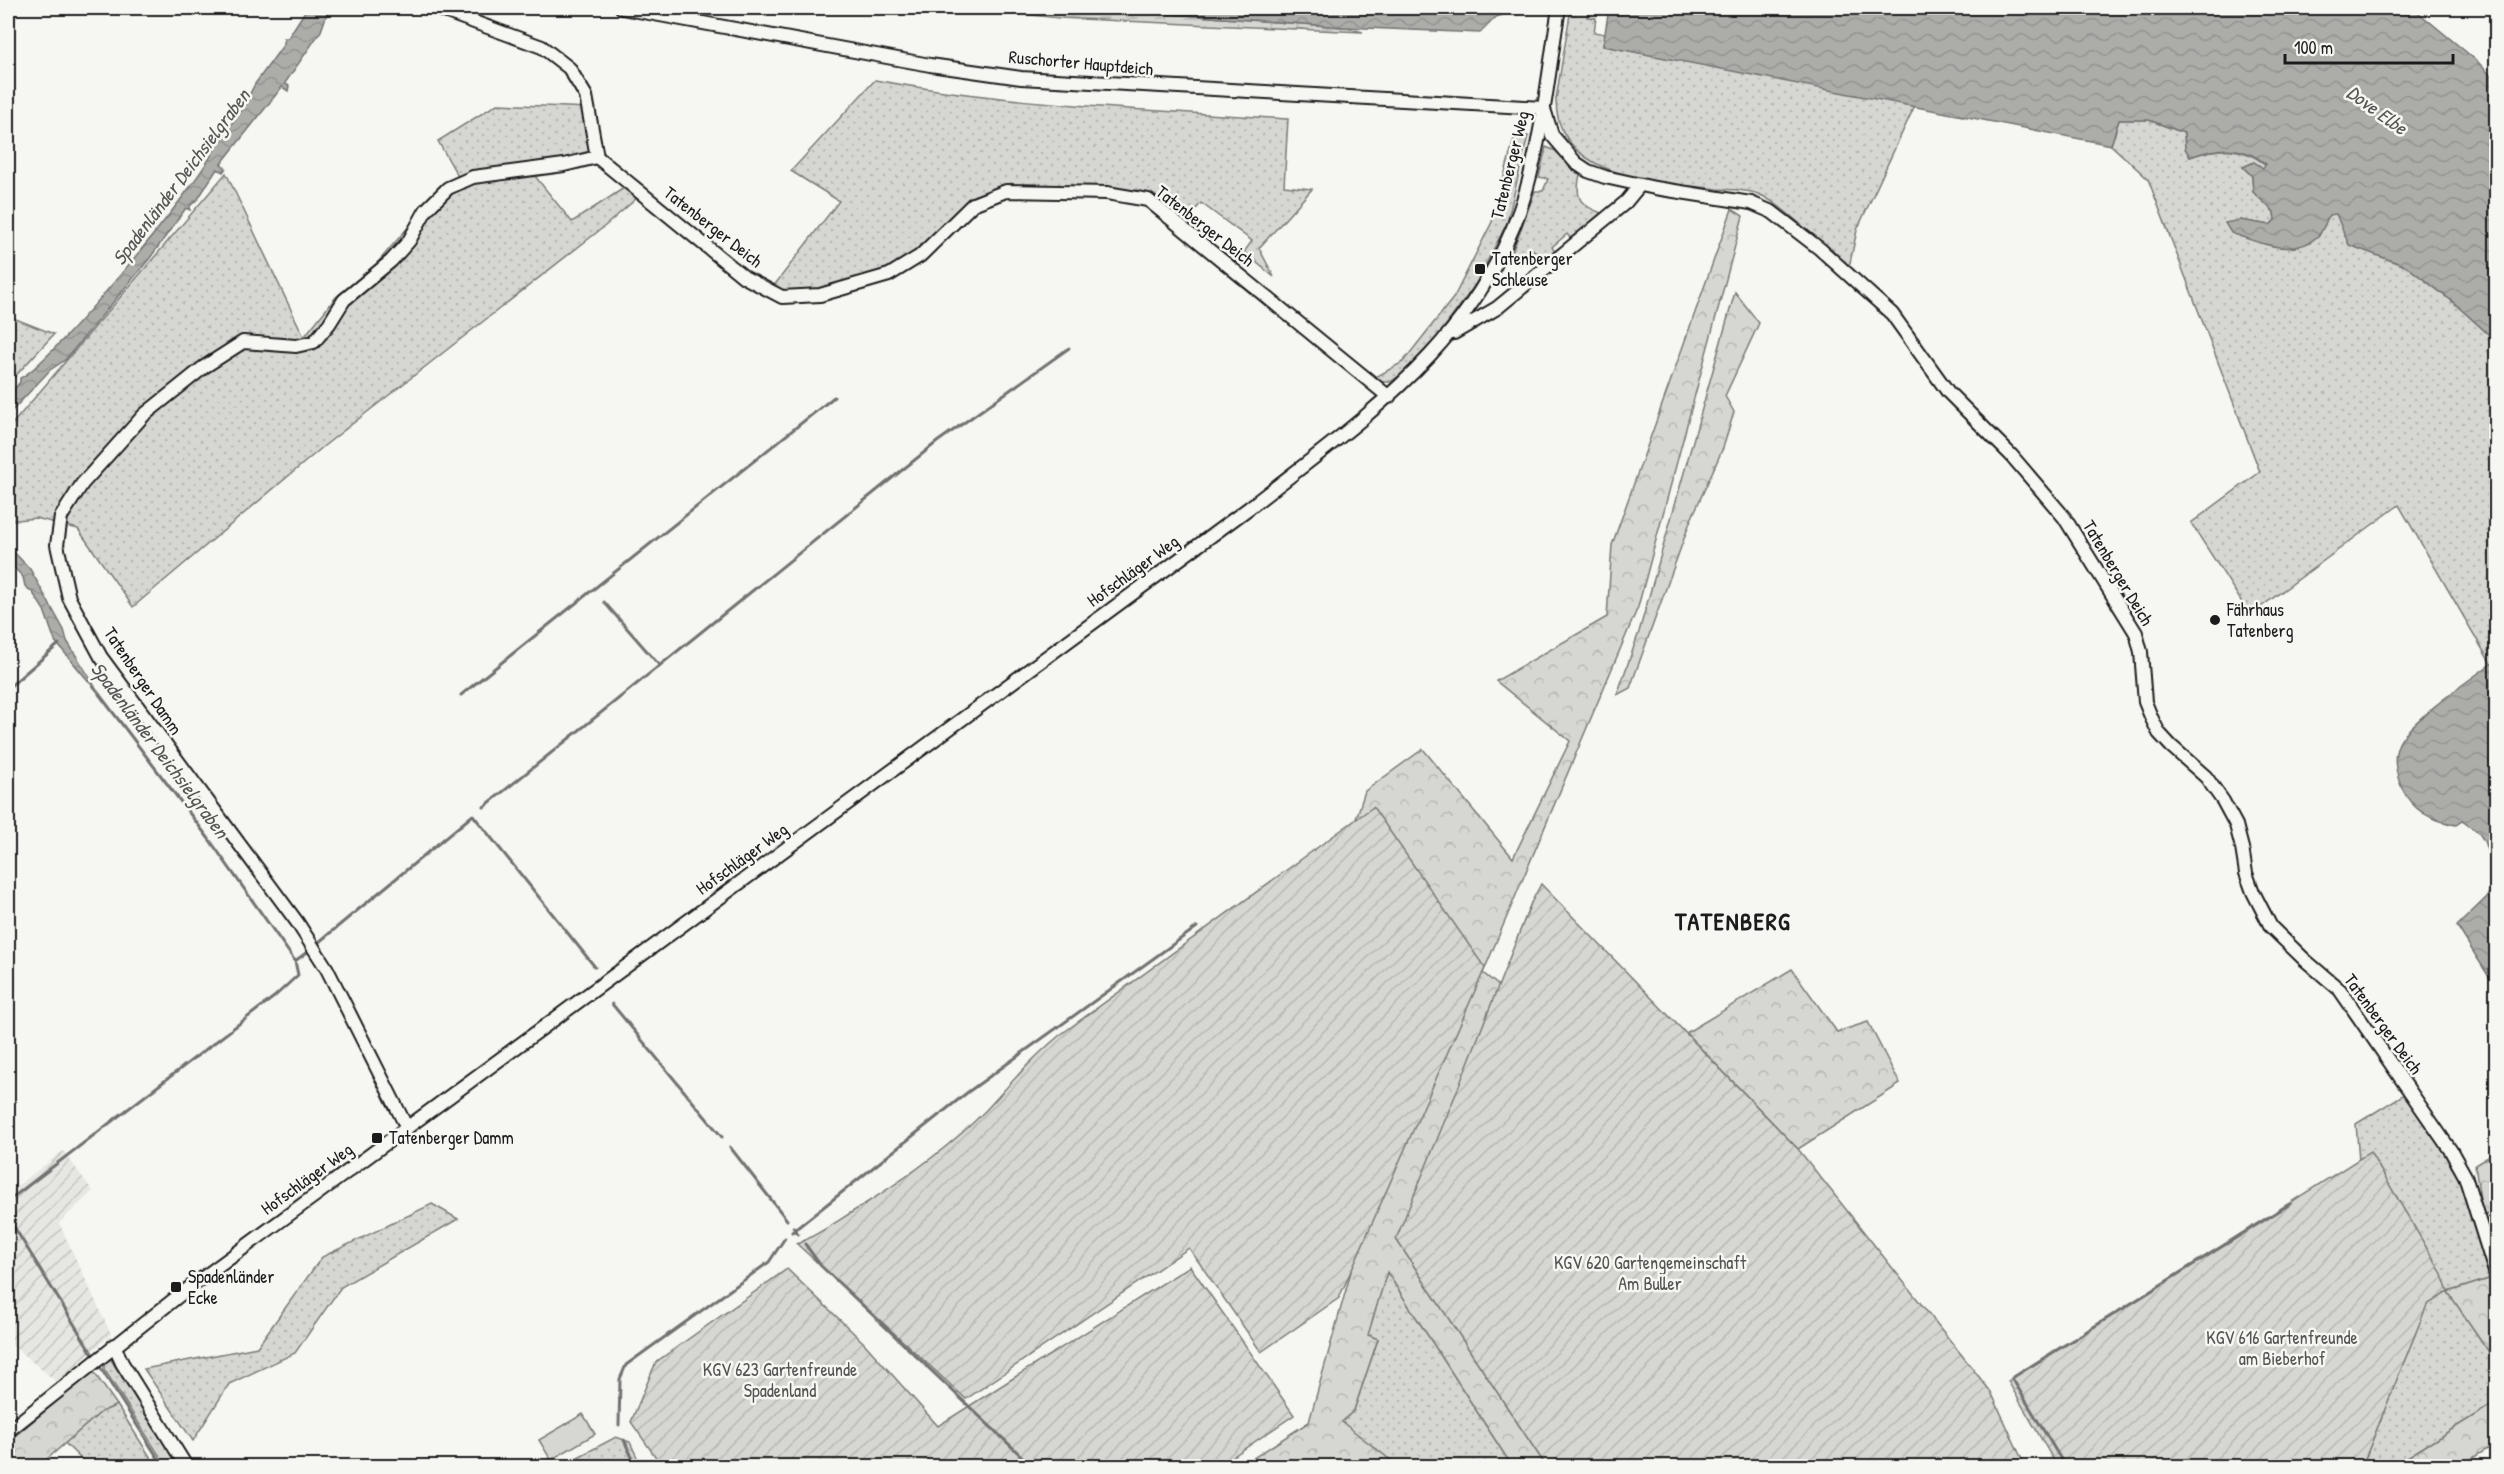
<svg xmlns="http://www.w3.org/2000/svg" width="2504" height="1474" font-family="'Patrick Hand',sans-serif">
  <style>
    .industrial { fill: url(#industrial-furrows) }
    .grass { fill: url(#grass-dots); stroke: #797977; stroke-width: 1.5 }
    .forest { fill: url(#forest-crowns); stroke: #797977; stroke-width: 1.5 }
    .wetland { fill: url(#wetland-marsh); stroke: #797977; stroke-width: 1.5 }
    .garden { fill: url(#garden-furrows); stroke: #797977; stroke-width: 1.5 }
    .pitch { fill: #d6d6d2; stroke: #797977; stroke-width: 1.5 }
    .water { fill: url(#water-waves); stroke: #727271; stroke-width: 1.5 }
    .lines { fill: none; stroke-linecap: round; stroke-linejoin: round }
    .stream { stroke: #727271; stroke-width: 3 }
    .minor-casing { stroke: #1c1c1c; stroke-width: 16 }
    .minor { stroke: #f6f6f2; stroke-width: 12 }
    .poi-dot { fill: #1c1c1c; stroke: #f6f6f2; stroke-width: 2 }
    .labels { text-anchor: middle; stroke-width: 5; stroke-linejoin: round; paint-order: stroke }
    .street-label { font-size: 18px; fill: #1c1c1c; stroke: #f6f6f2 }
    .poi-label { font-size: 18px; fill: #1c1c1c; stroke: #f6f6f2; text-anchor: start }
    .park-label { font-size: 18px; fill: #545453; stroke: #f6f6f2 }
    .water-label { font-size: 20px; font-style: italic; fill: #565654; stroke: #f6f6f2 }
    .district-label { font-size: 24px; font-weight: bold; letter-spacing: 1.5px; fill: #1c1c1c; stroke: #f6f6f2 }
  </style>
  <defs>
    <pattern id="industrial-furrows" width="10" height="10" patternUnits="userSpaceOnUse" patternTransform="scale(1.5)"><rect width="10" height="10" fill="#e6e6e2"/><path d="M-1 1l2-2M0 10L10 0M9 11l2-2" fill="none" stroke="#c5c5c1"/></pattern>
    <pattern id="grass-dots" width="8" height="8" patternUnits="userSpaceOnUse" patternTransform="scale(1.5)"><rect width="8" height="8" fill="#d6d6d2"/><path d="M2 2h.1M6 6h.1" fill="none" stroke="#b7b7b4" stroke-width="1.8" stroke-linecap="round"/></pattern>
    <pattern id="forest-crowns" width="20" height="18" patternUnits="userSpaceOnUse" patternTransform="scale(1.5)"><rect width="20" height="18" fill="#d6d6d2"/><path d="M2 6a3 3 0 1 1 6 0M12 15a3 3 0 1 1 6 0" fill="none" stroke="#b7b7b4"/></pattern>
    <pattern id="wetland-marsh" width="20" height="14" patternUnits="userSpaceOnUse" patternTransform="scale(1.5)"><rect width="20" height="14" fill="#d6d6d2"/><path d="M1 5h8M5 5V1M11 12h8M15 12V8" fill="none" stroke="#b7b7b4"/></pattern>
    <pattern id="garden-furrows" width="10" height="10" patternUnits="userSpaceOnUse" patternTransform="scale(1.5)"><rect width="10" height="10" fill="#d6d6d2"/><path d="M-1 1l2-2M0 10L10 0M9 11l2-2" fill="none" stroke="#b7b7b4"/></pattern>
    <pattern id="water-waves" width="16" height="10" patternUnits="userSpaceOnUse" patternTransform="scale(1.5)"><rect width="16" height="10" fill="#acaca9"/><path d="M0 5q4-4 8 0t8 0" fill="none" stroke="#939391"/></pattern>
  </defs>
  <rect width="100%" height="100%" fill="#f6f6f2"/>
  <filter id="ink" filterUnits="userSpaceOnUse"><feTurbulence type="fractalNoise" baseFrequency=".0167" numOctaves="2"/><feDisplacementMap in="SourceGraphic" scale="12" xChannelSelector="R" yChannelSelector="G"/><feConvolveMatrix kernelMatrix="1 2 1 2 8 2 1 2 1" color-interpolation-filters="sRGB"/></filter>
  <g filter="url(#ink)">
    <polygon class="industrial" points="63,1151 93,1191 59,1223 111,1334 58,1383 8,1342 8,1193"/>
    <g class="grass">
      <path d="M1571 8H1595V11L1589 10 1587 17 1596 18 1594 32 1605 34 1603 46 1915 105 1857 230 1850 263 1847 267C1828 250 1779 201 1758 194 1745 189 1731 190 1717 189 1659 182 1555 179 1556 99Z"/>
      <path d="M875 80C1011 105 1150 110 1288 119L1284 186 1312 189 1259 248 1274 277 1244 252 1252 241 1201 203 1184 224 1151 198 1110 189 1008 185 970 201 916 252 885 271 820 289 780 292 773 287 839 201 791 171Z"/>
      <polygon points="497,104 590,108 604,153 534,175 572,222 624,188 637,198 605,226 324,446 133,607 78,529 36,518 8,521 8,429 226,173 304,337 336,297 372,269 443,187 460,180 438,141"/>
      <path d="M2119 120H2149L2184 133 2185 148 2190 157C2218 147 2242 145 2266 165L2263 168 2254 162 2243 167 2252 176 2253 192 2274 212 2275 220 2270 225 2240 220 2319 236 2329 214H2337L2349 245 2406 266 2452 301 2496 341V664H2491L2399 505 2250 615 2191 523 2260 472 2148 179 2111 145Z"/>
      <polygon points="1515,135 1528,136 1507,223 1475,285 1436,339 1405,372 1390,382 1380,382 1372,379 1403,362 1454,297 1492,222"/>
      <path d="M1546 147 1556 151 1580 174C1575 197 1578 204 1601 213L1571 239 1567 234 1552 247 1555 252 1546 258 1531 249 1520 264 1509 261 1535 191H1543L1548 179 1539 177Z"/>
      <polygon points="8,316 54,334 8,384"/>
      <polygon points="2406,1093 2459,1177 2492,1278 2448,1292 2496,1362 2496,1402 2393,1466 2362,1466 2427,1304 2370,1153 2359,1160 2356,1124"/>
      <polygon points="432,1204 458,1219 341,1287 295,1353 229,1384 193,1441 144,1369 257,1347 322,1257"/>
      <polygon points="2482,1213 2496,1217 2496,1263"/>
      <polygon points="1387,1272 1512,1466 1398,1466 1341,1422 1354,1410 1378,1339 1367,1335"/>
      <polygon points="110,1358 178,1466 166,1466 104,1369 104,1363"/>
      <polygon points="117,1405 156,1466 88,1466 65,1443 101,1412"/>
      <polygon points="616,1437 630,1442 641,1466 561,1466"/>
    </g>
    <g class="forest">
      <polygon points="1732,209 1743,216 1638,607 1483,973 1499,986 1531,903 1684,1053 1396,1239 1546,1466 1512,1466 1387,1272 1368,1335 1378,1339 1354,1410 1342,1422 1398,1466 1241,1466 1309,1422 1381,1164 1353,828 1365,791 1423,749 1513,858 1570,741 1496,681 1607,617 1612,545"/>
      <polygon points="1735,292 1759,323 1725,396 1734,412 1723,448 1690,522 1630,688 1617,695 1639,632"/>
      <polygon points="1792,969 1837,1032 1868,1022 1900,1084 1798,1149 1686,1033"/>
      <polygon points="2496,1152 2496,1217 2482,1213 2475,1165"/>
      <polygon points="2492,1278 2496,1286 2496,1362 2448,1292"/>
      <polygon points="93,1371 117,1405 101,1412 39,1466 8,1466 8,1442"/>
      <polygon points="2496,1402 2496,1444 2459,1466 2393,1466"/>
    </g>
    <polygon class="wetland" points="968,8 1093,8 1343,27 1363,32 1059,18"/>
    <g class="garden">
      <path d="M1373 807 1485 968 1339 1298 1261 1352 1189 1248 966 1399 797 1244C820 1234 839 1220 860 1207 905 1179 949 1148 986 1110 1010 1084 1032 1058 1060 1035Z"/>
      <polygon points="1541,884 1798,1149 1991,1392 2025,1466 1546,1466 1396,1239 1457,1091 1531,903"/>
      <polygon points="2370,1152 2441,1272 2448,1292 2427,1305 2362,1466 2057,1466 2008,1381"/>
      <polygon points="1190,1266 1294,1415 1219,1466 662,1466 631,1422 656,1362 787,1269 863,1342 938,1426"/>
    </g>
    <polygon class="pitch" points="583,1414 595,1434 551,1460 539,1440"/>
    <g class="water">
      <path d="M307 8H329L321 31 285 83 289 86 288 91 282 87 221 164 226 168 223 172 217 169 198 199 190 206V210L186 208 150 258 65 360 50 370 8 415V397L20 382V378C45 371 220 161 217 141H220L244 105 255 84 284 44V38H288Z"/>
      <polygon points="1093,8 1513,8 1512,12 1496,17 1480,33 1343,27"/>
      <path d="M1609 8H2413L2477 61 2496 81V341L2452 301 2406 266 2349 245 2336 214 2329 215C2326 221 2323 231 2318 236 2294 259 2258 242 2231 233L2225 223 2240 220 2270 225 2275 220 2274 212 2253 192 2252 176 2243 167 2254 162 2263 168 2266 164C2242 144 2217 147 2190 157L2185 148 2184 133 2149 120H2119L2111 145 1603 46Z"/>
      <polygon points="8,546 30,569 64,630 67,641 101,696 55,641 44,610 33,593 25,586 23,577 8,561"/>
      <path d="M2491 664H2496V877L2484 841 2479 833 2462 821 2456 825C2432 820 2412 811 2402 788 2396 773 2392 758 2399 743 2410 721 2469 680 2491 664Z"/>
      <polygon points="2496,883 2496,988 2457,926 2487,897 2489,892 2492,891"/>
    </g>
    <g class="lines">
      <g class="stream">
        <polyline points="604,602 660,666"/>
        <polyline points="8,688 59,644"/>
        <polyline points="99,694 209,839 295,961"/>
        <polyline points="461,695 834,397"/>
        <polyline points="484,807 937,442 1069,348"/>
        <polyline points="319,942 473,815 595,967"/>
        <polyline points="612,1004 722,1137"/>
        <polyline points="730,1147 787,1220"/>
        <polyline points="8,1201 274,997 298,975 295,961 310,950"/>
        <polyline points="8,1217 95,1358"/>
        <polyline points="793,1227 798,1234"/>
        <polyline points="792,1232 968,1092 1197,927"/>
        <polyline points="805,1244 821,1266 1032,1466"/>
        <polyline points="98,1364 163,1466"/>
        <polyline points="619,1425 620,1379 626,1365 769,1262 785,1238"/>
        <polyline points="624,1440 636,1466"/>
        <polyline points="2065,1466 2012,1378 2290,1204"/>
      </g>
      <defs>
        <g id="minor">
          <polyline points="436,8 542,47 569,68 586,96 597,157 744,277 782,297 820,295 889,275 920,256 973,204 1006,191 1107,193 1148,200 1389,397"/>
          <polyline points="622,8 930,65 1021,78 1543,108"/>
          <polyline points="1545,112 1552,135 1576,163 1588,171 1605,177 1655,188 1751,203 1772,212 1820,249 1892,314 1948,392 2011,455 2064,517 2136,633 2141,652 2145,702 2152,719 2159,733 2171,746 2206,777 2223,801 2236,825 2242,848 2246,873 2253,892 2271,927 2305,960 2340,990 2451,1151 2465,1176 2496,1275"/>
          <polyline points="1454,333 1497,308 1626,202 1640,185"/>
          <polyline points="407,1128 327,969 297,922 101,657 69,598 57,545 61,517 82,484 144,415 204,367 243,342 296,346 314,342 329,324 344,300 391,261 409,241 426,210 448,188 473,177 564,165 597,157"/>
          <polyline points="114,1345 122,1363 186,1466"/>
          <path d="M8 1431 181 1294 1249 508C1366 416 1481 341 1526 191 1543 132 1549 69 1559 8"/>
        </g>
      </defs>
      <use href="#minor" class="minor-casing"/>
      <use href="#minor" class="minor"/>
    </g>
  </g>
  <g class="poi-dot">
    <rect x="1474" y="263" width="12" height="12" rx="3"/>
    <circle cx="2215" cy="620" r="6"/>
    <rect x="371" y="1132" width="12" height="12" rx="3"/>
    <rect x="170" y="1281" width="12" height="12" rx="3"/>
  </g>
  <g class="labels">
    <g class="street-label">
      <text transform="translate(1081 63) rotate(5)" y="6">Ruschorter Hauptdeich</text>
      <text transform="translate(1510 165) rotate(-76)" y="6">Tatenberger Weg</text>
      <text transform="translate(1205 226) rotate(38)" y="6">Tatenberger Deich</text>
      <text transform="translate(713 227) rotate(38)" y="6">Tatenberger Deich</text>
      <text transform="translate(1133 571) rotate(-36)" y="6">Hofschläger Weg</text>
      <text transform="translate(2118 573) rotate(59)" y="6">Tatenberger Deich</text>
      <text transform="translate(143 681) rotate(56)" y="6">Tatenberger Damm</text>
      <text transform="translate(742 859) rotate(-36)" y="6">Hofschläger Weg</text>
      <text transform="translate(2383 1024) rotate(54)" y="6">Tatenberger Deich</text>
      <text transform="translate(307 1179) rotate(-36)" y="6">Hofschläger Weg</text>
    </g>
    <g class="poi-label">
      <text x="1492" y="265">Tatenberger<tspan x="1492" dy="21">Schleuse</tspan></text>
      <text x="2227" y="616">Fährhaus<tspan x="2227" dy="21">Tatenberg</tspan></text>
      <text x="389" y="1144">Tatenberger Damm</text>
      <text x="188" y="1283">Spadenländer<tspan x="188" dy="21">Ecke</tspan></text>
    </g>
    <g class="park-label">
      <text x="1650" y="1269">KGV 620 Gartengemeinschaft<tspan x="1650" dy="21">Am Buller</tspan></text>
      <text x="2282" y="1344">KGV 616 Gartenfreunde<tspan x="2282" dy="21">am Bieberhof</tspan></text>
      <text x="780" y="1376">KGV 623 Gartenfreunde<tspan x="780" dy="21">Spadenland</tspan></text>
    </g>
    <g class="water-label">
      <text transform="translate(2377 110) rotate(36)" y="7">Dove Elbe</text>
      <text transform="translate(181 177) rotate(-53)" y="7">Spadenländer Deichsielgraben</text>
      <text transform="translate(160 750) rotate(53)" y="7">Spadenländer Deichsielgraben</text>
    </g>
    <g class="district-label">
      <text x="1733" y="930">TATENBERG</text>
    </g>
  </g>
  <rect width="2504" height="1474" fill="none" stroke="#f6f6f2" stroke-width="30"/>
  <rect x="15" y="15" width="2474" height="1444" fill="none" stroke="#1c1c1c" stroke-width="2" filter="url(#ink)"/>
  <path d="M2285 54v9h168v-9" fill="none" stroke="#1c1c1c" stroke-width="3"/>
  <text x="2294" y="54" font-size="18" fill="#1c1c1c" stroke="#f6f6f2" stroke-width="4.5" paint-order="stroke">100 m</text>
</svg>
